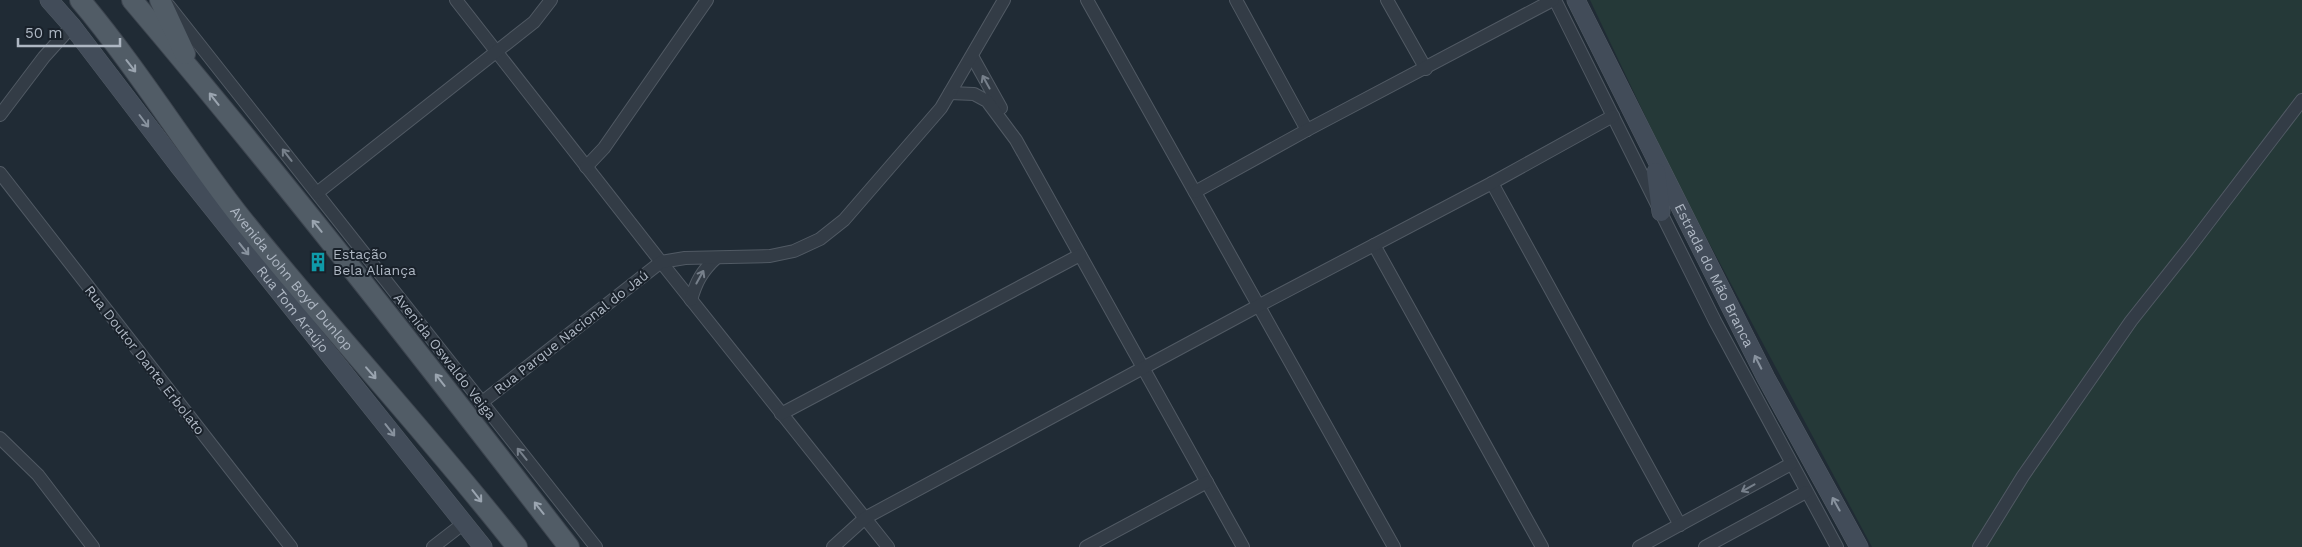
<svg xmlns="http://www.w3.org/2000/svg" width="2302" height="547" font-family="'Work Sans',sans-serif">
  <style>
    .green { fill: #253938 }
    .lines { fill: none; stroke-linecap: round; stroke-linejoin: round }
    .street-casing { stroke: #515a64; stroke-width: 14 }
    .secondary-casing { stroke: #515a64; stroke-width: 19 }
    .primary-casing { stroke: #3d454f; stroke-width: 22 }
    .street { stroke: #333c46; stroke-width: 12 }
    .secondary { stroke: #424c59; stroke-width: 18 }
    .primary { stroke: #515c66; stroke-width: 20 }
    .oneway { stroke: #9ba5b0 }
    .oneway2 { stroke: #77808b }
    .oneway3 { stroke: #88929e }
    .labels { text-anchor: middle; stroke-width: 4; stroke-linejoin: round; paint-order: stroke }
    .poi-label { font-size: 14px; fill: #aeb7c3; stroke: #19212a; text-anchor: start }
    .street-label { font-size: 14px; fill: #aeb7c3; stroke: #19212a }
  </style>
  <rect width="100%" height="100%" fill="#202b35"/>
  <polygon class="green" points="1590,0 2302,0 2302,547 1872,547 1677,183"/>
  <g class="lines">
    <defs>
      <g id="street">
        <polyline points="456,0 661,262 888,547"/>
        <polyline points="1087,0 1394,547"/>
        <polyline points="1236,0 1307,130"/>
        <polyline points="1387,0 1426,69"/>
        <polyline points="1555,0 1715,321 1837,547"/>
        <polyline points="169,6 596,547"/>
        <polyline points="972,56 1001,108"/>
        <polyline points="950,93 974,94 987,101 1016,140 1243,547"/>
        <polyline points="0,115 44,57 72,26"/>
        <polyline points="586,167 604,148 707,0"/>
        <polyline points="0,173 291,547"/>
        <polyline points="1492,183 1680,525"/>
        <polyline points="1195,192 1307,130 1553,0"/>
        <polyline points="317,193 534,22 551,0"/>
        <polyline points="1374,245 1542,547"/>
        <path d="M691 300C696 282 702 271 716 258"/>
        <polyline points="481,403 661,262 685,258 770,256 794,251 820,239 844,220 941,108 1004,0"/>
        <polyline points="781,414 1080,255"/>
        <polyline points="0,438 38,475 93,547"/>
        <polyline points="433,547 464,523"/>
        <polyline points="833,547 865,518 1258,306 1492,183 1613,116"/>
        <polyline points="1086,547 1207,482"/>
        <polyline points="1639,547 1791,464"/>
        <polyline points="1705,547 1806,492"/>
        <polyline points="1979,547 2023,476 2131,321 2189,248 2302,100"/>
      </g>
      <g id="secondary">
        <path id="s1" d="M49 0 72 26 178 165 483 547"/>
        <path id="s2" d="M1576 0 1766 378 1859 547"/>
        <polyline points="1656,172 1661,212"/>
      </g>
      <g id="primary">
        <path id="s3" d="M80 0C139 70 186 148 242 219 331 330 429 435 517 547"/>
        <path d="M132 0C283 178 426 362 569 547"/>
        <polyline points="160,0 185,54"/>
      </g>
    </defs>
    <use href="#street" class="street-casing"/>
    <use href="#secondary" class="secondary-casing"/>
    <use href="#primary" class="primary-casing"/>
    <use href="#street" class="street"/>
    <use href="#secondary" class="secondary"/>
    <use href="#primary" class="primary"/>
  </g>
  <defs><path id="oneway-shaft" d="M-6 0H5M1.5-3L5.5 0L1.5 3" fill="none" stroke-width="1.6" stroke-linecap="round" stroke-linejoin="round" transform="scale(1.25)"/></defs>
  <g class="oneway">
    <use href="#oneway-shaft" transform="translate(131 66) rotate(52)"/>
    <use href="#oneway-shaft" transform="translate(214 99) rotate(-128)"/>
    <use href="#oneway-shaft" transform="translate(317 226) rotate(-129)"/>
    <use href="#oneway-shaft" transform="translate(371 373) rotate(49)"/>
    <use href="#oneway-shaft" transform="translate(440 380) rotate(-128)"/>
    <use href="#oneway-shaft" transform="translate(477 496) rotate(52)"/>
    <use href="#oneway-shaft" transform="translate(539 508) rotate(-128)"/>
  </g>
  <g class="oneway2">
    <use href="#oneway-shaft" transform="translate(986 82) rotate(-119)"/>
    <use href="#oneway-shaft" transform="translate(287 155) rotate(-128)"/>
    <use href="#oneway-shaft" transform="translate(700 277) rotate(-61)"/>
    <use href="#oneway-shaft" transform="translate(522 454) rotate(-129)"/>
    <use href="#oneway-shaft" transform="translate(1748 488) rotate(151)"/>
  </g>
  <g class="oneway3">
    <use href="#oneway-shaft" transform="translate(144 121) rotate(53)"/>
    <use href="#oneway-shaft" transform="translate(244 249) rotate(51)"/>
    <use href="#oneway-shaft" transform="translate(1758 362) rotate(-117)"/>
    <use href="#oneway-shaft" transform="translate(390 430) rotate(52)"/>
    <use href="#oneway-shaft" transform="translate(1836 504) rotate(-119)"/>
  </g>
  <defs>
    <symbol id="building-bare" viewBox="-9 -9 18 18"><path d="M-4-6H4V6H1V3H-1V6H-4ZM-2.5-4.3h1.7v1.8h-1.7ZM.8-4.3h1.7v1.8H.8ZM-2.5-1h1.7V.8h-1.7ZM.8-1h1.7V.8H.8Z" fill="#0f9aa8" stroke="#19212a" stroke-width="2.5" paint-order="stroke"/></symbol>
  </defs>
  <g fill-rule="evenodd">
    <use href="#building-bare" x="304" y="248" width="28" height="28"/>
  </g>
  <g class="labels">
    <g class="poi-label">
      <text x="333" y="259">Estação<tspan x="333" dy="16">Bela Aliança</tspan></text>
    </g>
    <g class="street-label">
      <text dy="5" stroke="none"><textPath href="#s2" startOffset="308">Estrada do Mão Branca</textPath></text>
      <text dy="5" stroke="none"><textPath href="#s3" startOffset="350">Avenida John Boyd Dunlop</textPath></text>
      <text dy="5" stroke="none"><textPath href="#s1" startOffset="394">Rua Tom Araújo</textPath></text>
      <text transform="translate(571 332) rotate(-38)" y="5">Rua Parque Nacional do Jaú</text>
      <text transform="translate(445 356) rotate(52)" y="5">Avenida Oswaldo Veiga</text>
      <text transform="translate(145 360) rotate(52)" y="5">Rua Doutor Dante Erbolato</text>
    </g>
  </g>
  <path d="M18 38v8h102v-8" fill="none" stroke="#aeb7c3" stroke-width="2.5"/>
  <text x="25" y="38" font-size="15" fill="#aeb7c3" stroke="#19212a" stroke-width="4" paint-order="stroke">50 m</text>
</svg>
